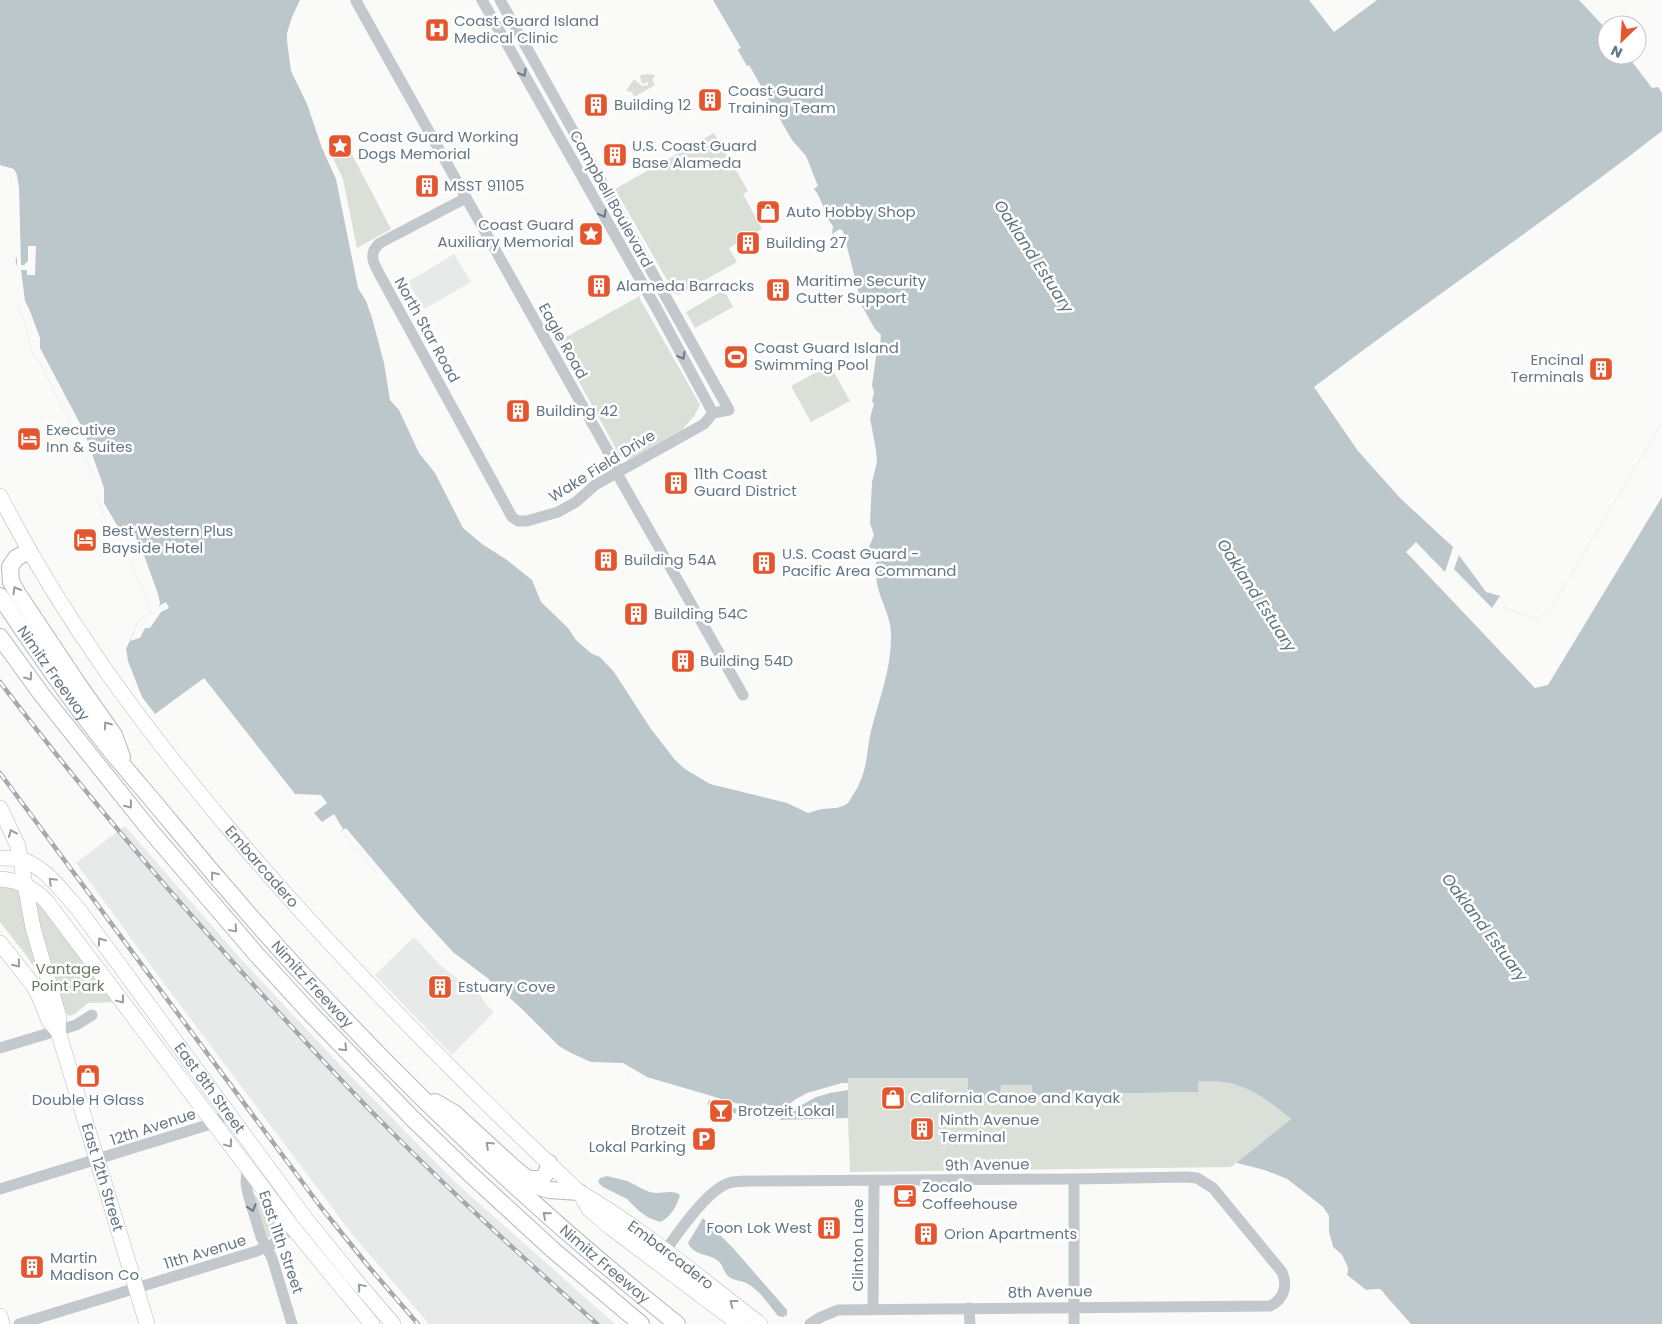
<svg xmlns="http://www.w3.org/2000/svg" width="1662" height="1324" font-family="Poppins,sans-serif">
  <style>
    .built { fill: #e8e9e9 }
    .green { fill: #dadfd7 }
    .water { fill: #bbc7cb }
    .pier { fill: #fafaf8 }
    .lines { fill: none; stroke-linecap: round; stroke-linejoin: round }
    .major-casing { stroke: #b5babe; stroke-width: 16 }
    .highway-casing { stroke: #b4b9bd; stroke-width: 18 }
    .minor { stroke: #c3c8cc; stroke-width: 11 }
    .major { stroke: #fff; stroke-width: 15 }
    .highway { stroke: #fff; stroke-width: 16 }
    .rail-casing { stroke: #a2aab0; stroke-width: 4.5 }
    .rail { stroke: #fff; stroke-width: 2.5; stroke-dasharray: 8; stroke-linecap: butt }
    .oneway { stroke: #6a7a87 }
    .oneway2 { stroke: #939fa8 }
    .labels { text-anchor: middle; stroke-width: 5; stroke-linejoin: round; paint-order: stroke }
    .poi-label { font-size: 15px; fill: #657683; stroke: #fff; text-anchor: start }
    .street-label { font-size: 15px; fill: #657683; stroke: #fff }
    .park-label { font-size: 15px; fill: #687a64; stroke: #fff }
    .water-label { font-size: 16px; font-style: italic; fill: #60757c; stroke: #fff }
  </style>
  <rect width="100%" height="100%" fill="#fafaf8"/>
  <g class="built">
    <polygon points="454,254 471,282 424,309 408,282"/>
    <polygon points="125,826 239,957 340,1065 454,1181 615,1324 429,1324 351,1233 165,985 76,863"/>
    <polygon points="414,937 440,965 464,984 479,993 486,1004 494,1012 452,1055 375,975"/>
  </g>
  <g class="green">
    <polygon points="647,74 655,75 652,80 655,85 634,97 632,92 626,91 634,79 642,86 648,85 648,82 642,84 640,75"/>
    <polygon points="714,133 748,191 743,194 762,229 729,248 737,262 678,295 674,292 615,189"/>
    <polygon points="345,148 349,149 391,229 357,248 343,179 331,154"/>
    <polygon points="724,290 733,307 695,328 686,312"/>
    <polygon points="640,296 640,299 700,405 694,416 682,430 628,460 620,456 557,342"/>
    <polygon points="830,365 850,401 811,422 791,386"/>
    <polygon points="0,885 13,887 39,902 115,1002 88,1003 75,1014 69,1016 50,992 26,955 0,922"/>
    <path d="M848 1078H968V1096L1000 1095 1001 1085H1032V1095L1197 1092 1198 1081C1206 1082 1214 1081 1222 1082 1249 1084 1270 1102 1291 1119L1231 1167 850 1172 848 1118 775 1120Z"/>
    <polygon points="252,1191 278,1227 277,1231 269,1238 262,1231"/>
  </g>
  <g class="water">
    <path d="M0 0H300L292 17 287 33V41L291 71 307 104 322 148 336 179 358 288 366 301 372 318 384 363 390 400 399 410 419 453 435 473 463 528 482 544 507 560 532 580 541 602 568 628 576 640 592 654 600 657 614 672 651 729 675 760 685 769 710 784 787 803 808 813C813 811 818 810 823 809 832 808 841 809 848 803 851 799 853 794 856 790 868 769 866 753 871 731 879 699 892 668 891 634 891 616 880 601 877 583 875 572 880 555 869 547L874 535 870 523 872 482 877 462 876 450 870 418 874 404 872 401 874 393 872 385 877 350 880 347 881 335 875 329 862 306 843 231 840 229 832 234 833 226C824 216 823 198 813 188L802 156 789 139 709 0H1309L1334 32 1377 0H1579L1607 30V55H1627L1652 88 1658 87 1662 93V131C1548 220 1428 300 1314 387L1358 451 1400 498 1453 547 1486 592 1500 596 1506 608 1523 615 1538 619 1553 605 1662 423V1324H1411L1380 1289 1366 1290 1347 1275 1348 1268 1342 1255 1333 1247 1329 1232V1216L1323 1207 1287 1179 1264 1170 1236 1163 1291 1119C1270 1102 1250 1085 1222 1082 1214 1081 1206 1082 1198 1081V1092L1032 1095V1085H1001L1000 1095 968 1096V1078H848V1118L770 1120V1116L756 1120 648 1085 629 1076 574 1060 425 929 341 831 343 829 334 814 322 822 314 813 327 803 321 795 295 794 204 678 155 714 142 697 128 661 126 649 139 620 152 612 118 535 108 526 95 494V478L76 435 40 363 32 352 24 320 19 310 10 171 0 168Z"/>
    <path d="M607 1176C614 1178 620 1179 627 1181 637 1185 646 1193 657 1193 665 1193 673 1190 680 1195 677 1206 670 1218 660 1222L649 1218 639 1211 627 1199 603 1187 598 1182 600 1178Z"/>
    <path d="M703 1218 733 1248 787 1310V1315L783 1317 778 1316C769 1305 759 1289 746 1283 740 1280 733 1281 728 1276 723 1271 723 1264 717 1260 707 1253 694 1256 688 1243Z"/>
  </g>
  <g class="pier">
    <polygon points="707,0 713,0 741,48 735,51"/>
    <polygon points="749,65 792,140 806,156 818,186 814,189 810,189 810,183 802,167 800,157 787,140 745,70 744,68"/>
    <polygon points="0,165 14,169 17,175 19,188 21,265 24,265 28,261 28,246 36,246 35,275 27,275 27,270 21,270 25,301 30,311 40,338 40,348 84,431 104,488 104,503 118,527 128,531 135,536 141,547 158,594 160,603 159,606 166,602 169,608 161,612 150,628 145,628 140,638 130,641 139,620 152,612 118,535 108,526 95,494 95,478 76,435 40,363 32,352 24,320 19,310 15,270 12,270 12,265 17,265 17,258 14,257 10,174 0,171"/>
    <polygon points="1662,423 1662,497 1548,685 1535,688 1406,552 1416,542 1445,572 1453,547 1459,555 1454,569 1492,608 1500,596 1506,608 1523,615 1538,619 1553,605"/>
    <polygon points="346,828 420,916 453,952 486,977 521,1008 559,1046 571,1053 591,1062 623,1063 647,1077 756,1109 775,1109 780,1111 796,1099 807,1093 842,1083 848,1083 848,1090 830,1093 816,1097 789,1112 779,1120 770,1120 770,1116 756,1120 736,1113 737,1109 709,1100 707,1105 640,1084 627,1075 626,1077 614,1074 595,1071 588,1068 586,1070 553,1053 553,1051 533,1032 501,1004 488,989 453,966 375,875 377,873 341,831"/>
    <polygon points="1236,1163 1264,1170 1287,1179 1323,1207 1329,1216 1329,1232 1333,1247 1342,1255 1348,1268 1347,1275 1366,1290 1380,1289 1384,1293 1381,1294 1379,1291 1365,1292 1344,1275 1345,1269 1340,1257 1330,1248 1326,1232 1326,1217 1321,1209 1286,1181 1263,1172 1234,1165"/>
  </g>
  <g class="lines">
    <defs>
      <g id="major">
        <path id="s1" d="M0 496C63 620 141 724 230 830 338 958 457 1077 579 1192 642 1228 702 1280 760 1324"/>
        <path id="s2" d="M0 808 18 846 33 928 59 1017 58 1031 147 1324"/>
        <path id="s3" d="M0 858C6 858 14 858 20 859 45 866 62 891 79 910L305 1218 352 1276 393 1324"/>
        <path d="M0 879C19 880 34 888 47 902L293 1228 372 1324"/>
        <polyline points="0,943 33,985 40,998 49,1021 58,1031"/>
        <polyline points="581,1195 589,1209 610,1227 739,1324"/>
        <polyline points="0,1316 2,1324"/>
      </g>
      <g id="highway">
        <polyline points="29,551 16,558 10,567 11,582 18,594 78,684 114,735 122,757"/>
        <path id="s4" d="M0 596C35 649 71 701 111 751 130 774 150 797 169 820 320 1005 490 1175 677 1324"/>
        <polyline points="0,637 42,695 149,829 257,955 310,1013 414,1120 467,1171 553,1250 641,1324"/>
        <polyline points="435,1102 454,1113 513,1167 536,1186 549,1190 579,1192"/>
        <path d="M525 1178C540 1180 546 1181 549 1163"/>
      </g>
    </defs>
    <use href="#major" class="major-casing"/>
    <use href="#highway" class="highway-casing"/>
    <g class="minor">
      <polyline points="357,0 356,1 619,471 619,477 743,695"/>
      <polyline points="482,0 658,311 713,413"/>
      <path d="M466 198 380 243C367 254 374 264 381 277L512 517 518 521H527L558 512 576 502 595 485 704 424 713 413 729 410 500 0"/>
      <polyline points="0,1048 76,1025 92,1015"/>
      <polyline points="247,1168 246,1183 248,1194 261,1237 272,1258 292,1324"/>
      <polyline points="1074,1179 1074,1324"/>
      <polyline points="0,1189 214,1123 227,1114"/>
      <path d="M665 1251C678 1233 708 1189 729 1183 734 1181 740 1182 745 1181L1074 1179 1187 1177 1197 1178 1213 1188 1282 1272C1288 1286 1284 1299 1270 1306L838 1310 821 1317 810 1324"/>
      <polyline points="969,1308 970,1324"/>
      <polyline points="873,1309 874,1181"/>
      <polyline points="19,1324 257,1251 273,1244 305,1218"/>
    </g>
    <use href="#major" class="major"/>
    <use href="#highway" class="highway"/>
    <defs>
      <g id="rail">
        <path d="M0 682C78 785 162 884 249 980 288 1023 328 1067 369 1109 442 1184 519 1254 597 1324"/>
        <polyline points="0,773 320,1206 369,1267 418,1324"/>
      </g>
    </defs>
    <use href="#rail" class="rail-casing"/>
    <use href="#rail" class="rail"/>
  </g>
  <defs><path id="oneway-chevron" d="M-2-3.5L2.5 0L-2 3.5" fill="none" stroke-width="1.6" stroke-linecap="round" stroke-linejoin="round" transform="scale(1.25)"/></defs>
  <g class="oneway">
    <use href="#oneway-chevron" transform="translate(523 73) rotate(60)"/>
    <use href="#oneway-chevron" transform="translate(603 214) rotate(61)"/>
    <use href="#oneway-chevron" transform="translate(682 356) rotate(61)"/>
    <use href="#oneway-chevron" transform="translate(252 1208) rotate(73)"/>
  </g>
  <g class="oneway2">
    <use href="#oneway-chevron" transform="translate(16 590) rotate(-120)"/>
    <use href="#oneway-chevron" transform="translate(29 677) rotate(54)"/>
    <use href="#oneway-chevron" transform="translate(107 725) rotate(-125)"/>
    <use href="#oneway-chevron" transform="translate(129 805) rotate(51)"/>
    <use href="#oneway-chevron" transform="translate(12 833) rotate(-113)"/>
    <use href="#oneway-chevron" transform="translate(214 875) rotate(-129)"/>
    <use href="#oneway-chevron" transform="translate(52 881) rotate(-135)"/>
    <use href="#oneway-chevron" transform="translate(234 929) rotate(49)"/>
    <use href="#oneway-chevron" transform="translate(101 941) rotate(-126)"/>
    <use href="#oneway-chevron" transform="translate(17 964) rotate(52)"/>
    <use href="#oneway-chevron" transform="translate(121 1000) rotate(53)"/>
    <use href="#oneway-chevron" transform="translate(344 1048) rotate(46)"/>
    <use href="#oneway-chevron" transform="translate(229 1144) rotate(53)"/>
    <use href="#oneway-chevron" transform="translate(489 1145) rotate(-137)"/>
    <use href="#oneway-chevron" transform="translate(546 1215) rotate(-139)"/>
    <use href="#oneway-chevron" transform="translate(361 1287) rotate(-130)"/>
    <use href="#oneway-chevron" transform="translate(733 1303) rotate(-143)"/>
  </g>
  <defs>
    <symbol id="hospital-square" viewBox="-11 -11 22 22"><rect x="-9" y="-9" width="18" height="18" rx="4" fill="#e4572e" stroke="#fff"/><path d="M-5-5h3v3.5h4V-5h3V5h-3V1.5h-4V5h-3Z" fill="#fff"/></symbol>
    <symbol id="building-square" viewBox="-11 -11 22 22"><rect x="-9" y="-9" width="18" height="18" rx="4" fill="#e4572e" stroke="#fff"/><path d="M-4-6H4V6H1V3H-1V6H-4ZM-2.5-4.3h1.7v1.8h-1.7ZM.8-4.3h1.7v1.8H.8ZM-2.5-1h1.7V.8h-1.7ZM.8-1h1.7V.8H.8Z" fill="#fff"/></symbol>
    <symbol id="sight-square" viewBox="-11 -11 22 22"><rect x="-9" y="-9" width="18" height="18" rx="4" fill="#e4572e" stroke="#fff"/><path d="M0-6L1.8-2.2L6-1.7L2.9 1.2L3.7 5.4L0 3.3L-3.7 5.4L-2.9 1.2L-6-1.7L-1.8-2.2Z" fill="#fff"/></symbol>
    <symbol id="shop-square" viewBox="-11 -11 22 22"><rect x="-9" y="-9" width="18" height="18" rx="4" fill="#e4572e" stroke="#fff"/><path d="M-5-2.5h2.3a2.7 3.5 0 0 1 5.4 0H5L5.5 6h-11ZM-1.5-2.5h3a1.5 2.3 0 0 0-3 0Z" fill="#fff"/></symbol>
    <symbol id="stadium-square" viewBox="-11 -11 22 22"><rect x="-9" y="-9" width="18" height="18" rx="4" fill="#e4572e" stroke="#fff"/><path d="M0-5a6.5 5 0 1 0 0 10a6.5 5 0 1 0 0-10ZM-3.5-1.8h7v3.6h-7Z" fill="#fff"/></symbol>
    <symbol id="hotel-square" viewBox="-11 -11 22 22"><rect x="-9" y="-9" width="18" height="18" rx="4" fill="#e4572e" stroke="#fff"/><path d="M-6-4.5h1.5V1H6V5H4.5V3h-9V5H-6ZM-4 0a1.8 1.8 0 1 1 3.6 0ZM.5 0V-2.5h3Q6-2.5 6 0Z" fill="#fff"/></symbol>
    <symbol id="bar-square" viewBox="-11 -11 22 22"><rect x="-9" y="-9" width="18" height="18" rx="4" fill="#e4572e" stroke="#fff"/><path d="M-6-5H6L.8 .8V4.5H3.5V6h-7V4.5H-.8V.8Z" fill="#fff"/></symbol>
    <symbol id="parking-square" viewBox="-11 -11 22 22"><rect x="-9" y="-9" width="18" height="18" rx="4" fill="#e4572e" stroke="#fff"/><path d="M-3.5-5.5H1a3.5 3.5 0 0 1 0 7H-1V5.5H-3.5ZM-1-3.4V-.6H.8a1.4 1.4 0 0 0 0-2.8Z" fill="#fff"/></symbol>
    <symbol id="cafe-square" viewBox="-11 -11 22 22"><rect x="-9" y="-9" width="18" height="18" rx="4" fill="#e4572e" stroke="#fff"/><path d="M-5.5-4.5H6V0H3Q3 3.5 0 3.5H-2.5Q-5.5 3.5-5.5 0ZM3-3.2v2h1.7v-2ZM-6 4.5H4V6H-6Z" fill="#fff"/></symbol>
  </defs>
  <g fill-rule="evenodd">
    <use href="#hospital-square" x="423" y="16" width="28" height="28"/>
    <use href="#building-square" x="696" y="86" width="28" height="28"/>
    <use href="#building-square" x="582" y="91" width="28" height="28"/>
    <use href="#sight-square" x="326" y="132" width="28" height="28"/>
    <use href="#building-square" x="601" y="141" width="28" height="28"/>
    <use href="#building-square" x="413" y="172" width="28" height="28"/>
    <use href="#shop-square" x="754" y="198" width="28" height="28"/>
    <use href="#sight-square" x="577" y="220" width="28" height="28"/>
    <use href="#building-square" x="734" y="229" width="28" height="28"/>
    <use href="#building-square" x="585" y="272" width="28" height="28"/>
    <use href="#building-square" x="764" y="276" width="28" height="28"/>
    <use href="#stadium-square" x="722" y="343" width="28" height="28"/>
    <use href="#building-square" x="1587" y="355" width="28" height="28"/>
    <use href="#building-square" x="504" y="397" width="28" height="28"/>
    <use href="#hotel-square" x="15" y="425" width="28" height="28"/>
    <use href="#building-square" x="662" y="469" width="28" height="28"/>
    <use href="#hotel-square" x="71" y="526" width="28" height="28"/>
    <use href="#building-square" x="592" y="546" width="28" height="28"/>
    <use href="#building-square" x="750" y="549" width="28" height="28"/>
    <use href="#building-square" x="622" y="600" width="28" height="28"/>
    <use href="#building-square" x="669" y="647" width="28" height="28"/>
    <use href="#building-square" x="426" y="973" width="28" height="28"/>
    <use href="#shop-square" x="74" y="1062" width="28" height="28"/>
    <use href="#shop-square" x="879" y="1084" width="28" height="28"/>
    <use href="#bar-square" x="707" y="1097" width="28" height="28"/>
    <use href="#building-square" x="908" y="1115" width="28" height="28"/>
    <use href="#parking-square" x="690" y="1125" width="28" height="28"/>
    <use href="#cafe-square" x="891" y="1182" width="28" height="28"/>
    <use href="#building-square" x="815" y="1214" width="28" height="28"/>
    <use href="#building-square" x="912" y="1220" width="28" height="28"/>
    <use href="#building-square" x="18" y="1253" width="28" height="28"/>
  </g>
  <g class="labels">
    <g class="poi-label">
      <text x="454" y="26">Coast Guard Island<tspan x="454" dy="17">Medical Clinic</tspan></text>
      <text x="728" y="96">Coast Guard<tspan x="728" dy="17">Training Team</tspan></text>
      <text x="614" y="110">Building 12</text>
      <text x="358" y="142">Coast Guard Working<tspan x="358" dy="17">Dogs Memorial</tspan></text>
      <text x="632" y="151">U.S. Coast Guard<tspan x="632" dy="17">Base Alameda</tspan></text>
      <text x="444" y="191">MSST 91105</text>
      <text x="786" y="217">Auto Hobby Shop</text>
      <text x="574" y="230" text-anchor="end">Coast Guard<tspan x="574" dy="17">Auxiliary Memorial</tspan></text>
      <text x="766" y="248">Building 27</text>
      <text x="796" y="286">Maritime Security<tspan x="796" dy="17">Cutter Support</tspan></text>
      <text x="616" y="291">Alameda Barracks</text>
      <text x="754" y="353">Coast Guard Island<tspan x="754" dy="17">Swimming Pool</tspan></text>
      <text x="1584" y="365" text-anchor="end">Encinal<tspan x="1584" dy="17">Terminals</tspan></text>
      <text x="536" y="416">Building 42</text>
      <text x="46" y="435">Executive<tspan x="46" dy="17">Inn &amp; Suites</tspan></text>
      <text x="694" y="479">11th Coast<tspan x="694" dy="17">Guard District</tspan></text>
      <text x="102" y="536">Best Western Plus<tspan x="102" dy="17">Bayside Hotel</tspan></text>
      <text x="782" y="559">U.S. Coast Guard -<tspan x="782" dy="17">Pacific Area Command</tspan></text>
      <text x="624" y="565">Building 54A</text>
      <text x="654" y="619">Building 54C</text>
      <text x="700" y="666">Building 54D</text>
      <text x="458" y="992">Estuary Cove</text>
      <text x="910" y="1103">California Canoe and Kayak</text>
      <text x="88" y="1105" text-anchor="middle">Double H Glass</text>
      <text x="738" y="1116">Brotzeit Lokal</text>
      <text x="940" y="1125">Ninth Avenue<tspan x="940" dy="17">Terminal</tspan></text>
      <text x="686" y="1135" text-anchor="end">Brotzeit<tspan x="686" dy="17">Lokal Parking</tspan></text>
      <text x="922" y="1192">Zocalo<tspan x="922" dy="17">Coffeehouse</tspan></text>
      <text x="812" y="1233" text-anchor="end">Foon Lok West</text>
      <text x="944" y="1239">Orion Apartments</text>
      <text x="50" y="1263">Martin<tspan x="50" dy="17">Madison Co</tspan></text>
    </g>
    <g class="street-label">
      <text transform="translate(611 199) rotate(61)" y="5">Campbell Boulevard</text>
      <text transform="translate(427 330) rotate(61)" y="5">North Star Road</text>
      <text transform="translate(563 341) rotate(61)" y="5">Eagle Road</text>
      <text transform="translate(602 466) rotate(-32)" y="5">Wake Field Drive</text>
      <text dy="5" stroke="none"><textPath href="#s4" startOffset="94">Nimitz Freeway</textPath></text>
      <text dy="5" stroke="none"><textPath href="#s1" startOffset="455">Embarcadero</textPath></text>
      <text dy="5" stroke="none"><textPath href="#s4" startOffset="499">Nimitz Freeway</textPath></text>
      <text dy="5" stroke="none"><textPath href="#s3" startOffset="320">East 8th Street</textPath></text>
      <text transform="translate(153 1127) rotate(-18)" y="5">12th Avenue</text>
      <text transform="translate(987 1165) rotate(-1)" y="5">9th Avenue</text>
      <text dy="5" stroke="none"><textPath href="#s2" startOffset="385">East 12th Street</textPath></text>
      <text transform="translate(281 1242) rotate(71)" y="5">East 11th Street</text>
      <text transform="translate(858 1245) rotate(-90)" y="5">Clinton Lane</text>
      <text transform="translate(205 1252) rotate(-17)" y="5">11th Avenue</text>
      <text dy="5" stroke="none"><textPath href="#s1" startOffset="1021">Embarcadero</textPath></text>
      <text dy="5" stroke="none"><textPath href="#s4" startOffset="904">Nimitz Freeway</textPath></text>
      <text transform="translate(1050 1292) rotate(-1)" y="5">8th Avenue</text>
    </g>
    <g class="park-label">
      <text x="68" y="974">Vantage<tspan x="68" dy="17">Point Park</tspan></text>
    </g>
    <g class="water-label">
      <text transform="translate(1034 256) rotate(57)" y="6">Oakland Estuary</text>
      <text transform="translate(1257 595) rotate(57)" y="6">Oakland Estuary</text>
      <text transform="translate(1485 927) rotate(53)" y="6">Oakland Estuary</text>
    </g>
  </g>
  <g transform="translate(1622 40) rotate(205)"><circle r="24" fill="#ffffff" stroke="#c1c8cd"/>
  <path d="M0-4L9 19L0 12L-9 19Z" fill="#e4572e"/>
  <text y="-8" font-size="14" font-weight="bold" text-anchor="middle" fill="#657683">N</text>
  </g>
</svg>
